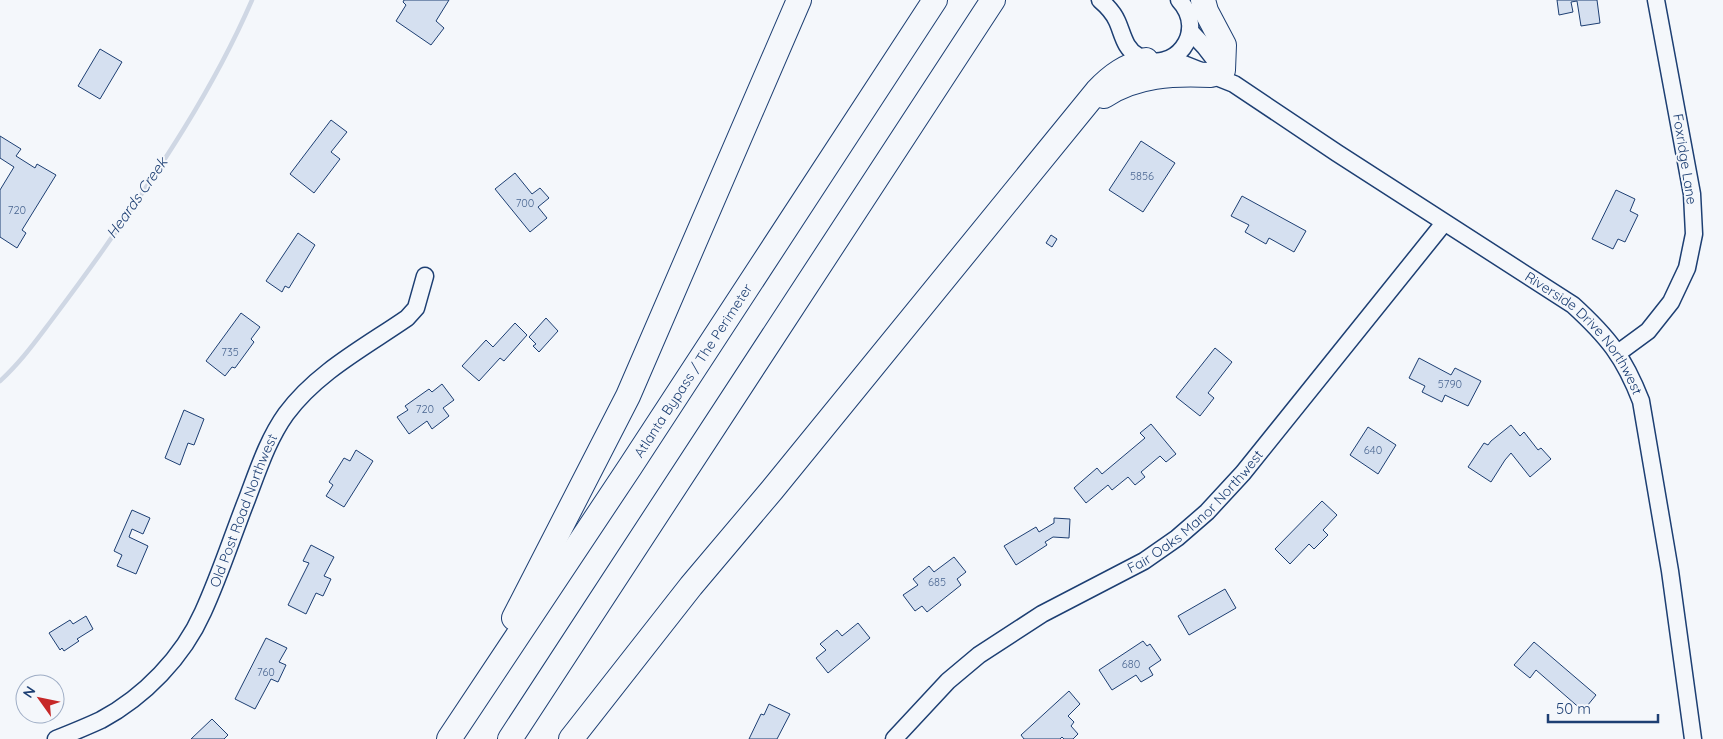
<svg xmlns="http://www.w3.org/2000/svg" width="1723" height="739" font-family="Quicksand,sans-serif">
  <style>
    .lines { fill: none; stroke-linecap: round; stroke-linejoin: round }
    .stream { stroke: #cfd7e4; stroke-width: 4.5 }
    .building { fill: #d5e0f0; stroke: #1d3f73 }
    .minor-casing { stroke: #1d3f73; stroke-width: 19 }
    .highway-casing { stroke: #1d3f73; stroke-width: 26 }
    .minor { stroke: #f4f7fb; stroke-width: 16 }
    .highway { stroke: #f4f7fb; stroke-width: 24 }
    .labels { text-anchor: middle; stroke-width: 4; stroke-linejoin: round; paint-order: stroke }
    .number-label { font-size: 11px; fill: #4b6792 }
    .street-label { font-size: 14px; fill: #1d3f73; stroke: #f4f7fb }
    .water-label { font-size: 15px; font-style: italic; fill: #1d3f73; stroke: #f4f7fb }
  </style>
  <rect width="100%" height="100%" fill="#f4f7fb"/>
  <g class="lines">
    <path class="stream" d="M0 381C20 363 35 342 51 321 69 297 86 274 103 250 159 170 213 90 252 0"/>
  </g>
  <g class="building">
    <polygon points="404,0 449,0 436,21 444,28 431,45 396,21 406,5 403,2"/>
    <polygon points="1557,0 1597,0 1600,23 1581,26 1577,1 1571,2 1573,12 1559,15"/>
    <polygon points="100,49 122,62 100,99 78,86"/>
    <polygon points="331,120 347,132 331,152 340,159 314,193 290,174"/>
    <polygon points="0,136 21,149 16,156 35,168 37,164 56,175 22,230 26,233 17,248 0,237 0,190 14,167 0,158"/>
    <polygon points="1141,141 1175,163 1143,212 1109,190"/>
    <polygon points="515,173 532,194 540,188 549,198 538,207 547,218 530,232 495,189"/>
    <polygon points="1616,190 1635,199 1630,211 1638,215 1625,242 1618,239 1613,249 1592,239"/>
    <polygon points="1242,196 1306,231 1294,252 1269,238 1266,244 1245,232 1249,225 1231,216"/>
    <polygon points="298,233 315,245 289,288 285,286 282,292 266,281"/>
    <polygon points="1051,235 1057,239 1052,247 1046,243"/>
    <polygon points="241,313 260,327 251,339 254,342 235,368 232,367 225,376 206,361"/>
    <polygon points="546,318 558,331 539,352 533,346 536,344 529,337"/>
    <polygon points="515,323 527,335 504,361 500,358 479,381 462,366 486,340 493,347"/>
    <polygon points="1215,348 1232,362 1208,393 1214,398 1200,416 1176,397"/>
    <polygon points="1419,358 1451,375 1455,368 1481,381 1468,406 1445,395 1442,402 1422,392 1425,386 1409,378"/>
    <polygon points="442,384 454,400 443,408 449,416 432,429 427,421 409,434 397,417 408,410 405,406 429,389 432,392"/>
    <polygon points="184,410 204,419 194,445 188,443 180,465 165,458"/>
    <polygon points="1151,424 1176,454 1166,462 1160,456 1141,472 1145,477 1135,485 1128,477 1112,490 1108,485 1086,503 1074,488 1097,468 1102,474 1145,438 1140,433"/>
    <polygon points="1511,425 1520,436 1524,432 1538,450 1541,448 1551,459 1530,477 1511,453 1505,460 1491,482 1468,467 1484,443 1488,445 1491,441"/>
    <polygon points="1368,427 1396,445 1378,474 1350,455"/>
    <polygon points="356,450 373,461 344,507 326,496 333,485 329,482 344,458 350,461"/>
    <polygon points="1322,501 1337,515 1323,530 1328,535 1314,549 1309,544 1290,564 1275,549"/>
    <polygon points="132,510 150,518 143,534 132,529 129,537 148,546 136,574 117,566 122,555 114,551"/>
    <polygon points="1054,518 1070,519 1069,538 1053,537 1045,542 1047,545 1016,565 1004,546 1036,527 1039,532 1054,523"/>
    <polygon points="311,545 334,557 324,576 331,579 323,596 316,593 306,614 288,605 309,563 303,561"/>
    <polygon points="954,557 966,572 957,579 961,585 927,612 922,606 915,611 903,595 918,585 913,579 929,566 934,572"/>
    <polygon points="1225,589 1236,608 1189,635 1178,616"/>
    <polygon points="86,616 93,629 77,639 79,641 64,651 62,648 60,650 49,633 70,620 73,624"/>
    <polygon points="858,623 870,638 828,673 816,658 826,650 820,644 837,630 842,636"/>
    <polygon points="266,638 287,648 279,662 286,665 278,682 271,679 255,709 235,699"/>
    <polygon points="1143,641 1147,646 1150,644 1161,660 1149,668 1153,675 1141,682 1136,675 1112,690 1099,670"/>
    <polygon points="1534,642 1596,695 1583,711 1536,670 1530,678 1514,665"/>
    <polygon points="1069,691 1080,704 1068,716 1074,722 1071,726 1078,734 1073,739 1064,739 1062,737 1060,739 1024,739 1021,735"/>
    <polygon points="769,704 790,714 777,739 749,739 761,714 764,715"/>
    <polygon points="212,719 228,735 224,739 191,739"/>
  </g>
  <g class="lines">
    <defs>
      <g id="minor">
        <path d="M1100 0C1107 6 1113 12 1117 21 1123 34 1124 48 1138 56 1173 77 1209 32 1179 0"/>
        <polyline points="1190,31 1205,47 1225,73"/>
        <path id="s1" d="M1167 60 1181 63 1234 84 1337 153 1573 305C1608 337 1624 357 1641 401L1670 571 1693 739"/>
        <polyline points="1618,353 1648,331 1671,302 1687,268 1694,234 1692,194 1656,0"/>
        <path id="s2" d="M56 739C71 733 86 727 101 720 144 697 183 657 203 612 220 575 232 537 247 499 258 470 268 439 286 414 317 372 365 347 407 318L416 308 425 276"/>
        <path id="s3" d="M894 739 948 681 979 655 1042 614 1144 561 1177 538 1207 512 1243 473 1444 223"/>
      </g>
      <g id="highway">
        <polyline points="1203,0 1206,11 1224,45 1223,70"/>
        <path d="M1104 96C1135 75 1174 73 1211 75"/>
        <polyline points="514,618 628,396 799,0"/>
        <path id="s4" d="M449 739 630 467 935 0"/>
        <polyline points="510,739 993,0"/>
        <path d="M571 739 691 586 772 490 1097 91C1112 75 1126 66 1146 60"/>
      </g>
    </defs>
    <use href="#minor" class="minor-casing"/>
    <use href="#highway" class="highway-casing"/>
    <use href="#minor" class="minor"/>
    <use href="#highway" class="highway"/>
  </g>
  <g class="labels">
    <g class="number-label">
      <text x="1142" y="180">5856</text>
      <text x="525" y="207">700</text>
      <text x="17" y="214">720</text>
      <text x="230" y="356">735</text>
      <text x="1450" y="388">5790</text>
      <text x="425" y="413">720</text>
      <text x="1373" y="454">640</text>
      <text x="937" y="586">685</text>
      <text x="1131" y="668">680</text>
      <text x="266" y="676">760</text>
    </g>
    <g class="street-label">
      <text transform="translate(1685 159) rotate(81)" y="5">Foxridge Lane</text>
      <text dy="5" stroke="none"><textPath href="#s1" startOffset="504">Riverside Drive Northwest</textPath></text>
      <text dy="5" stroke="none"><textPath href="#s4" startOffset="442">Atlanta Bypass / The Perimeter</textPath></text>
      <text dy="5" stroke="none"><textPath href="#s3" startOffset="381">Fair Oaks Manor Northwest</textPath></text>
      <text dy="5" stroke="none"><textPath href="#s2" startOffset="309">Old Post Road Northwest</textPath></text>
    </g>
    <g class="water-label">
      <text transform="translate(137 198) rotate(-55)" y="5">Heards Creek</text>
    </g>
  </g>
  <g transform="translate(40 699) rotate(303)"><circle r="24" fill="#f4f7fb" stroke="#9eadc5"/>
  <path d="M0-4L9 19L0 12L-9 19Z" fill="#c62828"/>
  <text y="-8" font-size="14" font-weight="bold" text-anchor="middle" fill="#1d3f73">N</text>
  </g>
  <path d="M1548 714v8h110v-8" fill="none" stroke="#1d3f73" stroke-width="2.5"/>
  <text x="1556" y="714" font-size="15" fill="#1d3f73" stroke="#f4f7fb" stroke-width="4" paint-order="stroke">50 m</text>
</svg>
